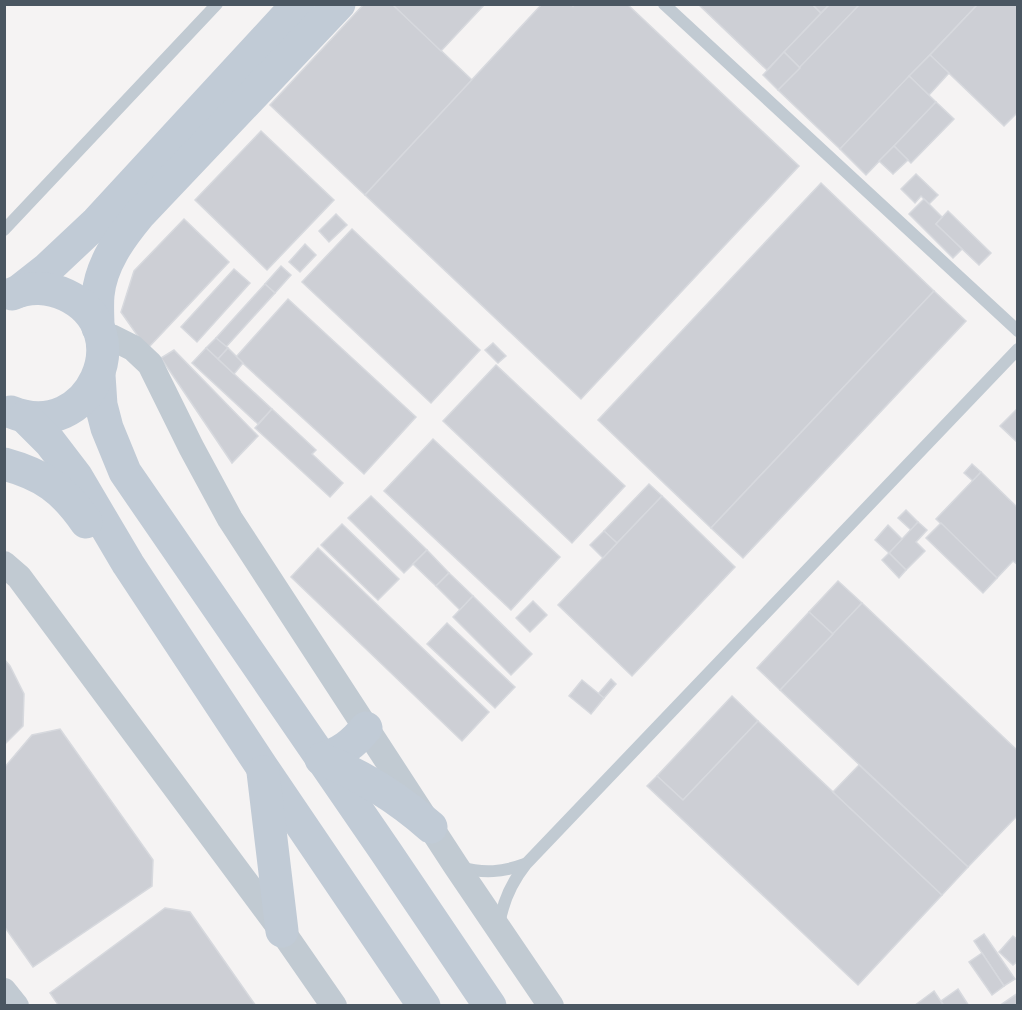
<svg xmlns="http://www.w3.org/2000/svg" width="1022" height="1010" font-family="Overpass,sans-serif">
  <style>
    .building { fill: #cdcfd5; stroke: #d7d9de; stroke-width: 1.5 }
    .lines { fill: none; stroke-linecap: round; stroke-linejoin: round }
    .lane { stroke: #c1cad2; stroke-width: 12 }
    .street { stroke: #c1cad2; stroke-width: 26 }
    .secondary { stroke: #c1cbd6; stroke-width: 33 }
  </style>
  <rect width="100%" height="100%" fill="#f5f3f3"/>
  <g class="building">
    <polygon points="364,4 392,4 472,80 365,195 270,105"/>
    <polygon points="392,4 485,4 441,51"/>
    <polygon points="542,4 572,4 573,6 574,4 627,4 799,166 581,399 365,195"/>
    <polygon points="698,4 812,4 821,13 767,70"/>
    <polygon points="812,4 830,4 821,13"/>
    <polygon points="830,4 860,4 800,68 784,52"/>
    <polygon points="860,4 978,4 840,149 778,90"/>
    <polygon points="978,4 1018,4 1018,112 1004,126 930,55"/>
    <polygon points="784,52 800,68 778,90 763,75"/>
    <polygon points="930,55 949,73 929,95 909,76"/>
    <polygon points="909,76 936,102 866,175 840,149"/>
    <polygon points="936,102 954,119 911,163 894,146"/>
    <polygon points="261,131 334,200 267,270 195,200"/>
    <polygon points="894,146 908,160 893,174 879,161"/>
    <polygon points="916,174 938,195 929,204 921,196 915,203 901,189"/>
    <polygon points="821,183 934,291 711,528 598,420"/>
    <polygon points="924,199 942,217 936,224 962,249 953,258 909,214"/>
    <polygon points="948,211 991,253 979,265 936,224"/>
    <polygon points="336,214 347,225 329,242 319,231"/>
    <polygon points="184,219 229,262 147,349 121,312 134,271"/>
    <polygon points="352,229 480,350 431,403 302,282"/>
    <polygon points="305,244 316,255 300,272 289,262"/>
    <polygon points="281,266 291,275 275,293 265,284"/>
    <polygon points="234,269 250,283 197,342 181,327"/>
    <polygon points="265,284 275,293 226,347 216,338"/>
    <polygon points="934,291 966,321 743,558 711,528"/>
    <polygon points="288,299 416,417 364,474 236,357"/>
    <polygon points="216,338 228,348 218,359 206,348"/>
    <polygon points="493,343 506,356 498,363 485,350"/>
    <polygon points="206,348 272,409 258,424 192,363"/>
    <polygon points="228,348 243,363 234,374 218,359"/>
    <polygon points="174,350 258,436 232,463 161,358"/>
    <polygon points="496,365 625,486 572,543 443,421"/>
    <polygon points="1018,408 1018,443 1000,426"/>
    <polygon points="272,409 316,450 312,454 343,483 330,497 255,428"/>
    <polygon points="433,439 560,557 511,610 384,491"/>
    <polygon points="972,464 981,472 973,481 964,473"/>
    <polygon points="981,472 1018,508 1018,565 1013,561 997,578 936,519"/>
    <polygon points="649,484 662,496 617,543 604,531"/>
    <polygon points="371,496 427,550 404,573 348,518"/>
    <polygon points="662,496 735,567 632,676 558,605"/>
    <polygon points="906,510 918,522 911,530 898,518"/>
    <polygon points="918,522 927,530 916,542 925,551 906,570 889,553"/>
    <polygon points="941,523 997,578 983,593 926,538"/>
    <polygon points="342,524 399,579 378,600 321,545"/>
    <polygon points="888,525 902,539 889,553 875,540"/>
    <polygon points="604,531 617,543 603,558 590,545"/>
    <polygon points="318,548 489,712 462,741 291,577"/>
    <polygon points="427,550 449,573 436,586 413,564"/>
    <polygon points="889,553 906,570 899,578 882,560"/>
    <polygon points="449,573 473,596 460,610 436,586"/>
    <polygon points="838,581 862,603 833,634 809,612"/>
    <polygon points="473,596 532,654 511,675 453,617"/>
    <polygon points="533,601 547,615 530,632 516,618"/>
    <polygon points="862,603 1018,751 1018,815 968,867 780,690"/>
    <polygon points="809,612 833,634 780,690 757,668"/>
    <polygon points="447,623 515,687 495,708 427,644"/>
    <polygon points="4,659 10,666 24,694 23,726 4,745"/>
    <polygon points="611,679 616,684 604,698 598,694"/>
    <polygon points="582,680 604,698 591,714 569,696"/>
    <polygon points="732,696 758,721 683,800 657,776"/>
    <polygon points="758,721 942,895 858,985 647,786 657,776 683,800"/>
    <polygon points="60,729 153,860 152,886 33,967 4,926 4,768 32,735"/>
    <polygon points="859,765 968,867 942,895 833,792"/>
    <polygon points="165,908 190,912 256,1006 59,1006 50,993"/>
    <polygon points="984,934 1015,979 1004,986 974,941"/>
    <polygon points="1013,936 1018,940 1018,961 1013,965 999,952"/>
    <polygon points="982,953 1004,986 992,995 969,962"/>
    <polygon points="958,989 969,1006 944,1006 941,1001"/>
    <polygon points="934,991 944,1006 914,1006"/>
    <polygon points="1018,993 1018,1006 999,1006"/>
  </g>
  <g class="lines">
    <g class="lane">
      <polyline points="664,4 1018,331"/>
      <polyline points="4,230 217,4"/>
      <path d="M460 867C484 874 503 872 525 864"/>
      <path d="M499 927C502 902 511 883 526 864L1018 349"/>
    </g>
    <g class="street">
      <polyline points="100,334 111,337 133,348 150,364 191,447 230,519 456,866 551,1006"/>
      <polyline points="4,564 19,577 282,931 334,1006"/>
      <polyline points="4,991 16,1006"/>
    </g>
    <g class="secondary">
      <polyline points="19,291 47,269 97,222 298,4"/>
      <path d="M98 328C98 318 97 306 98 295 101 264 120 238 139 215L339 4"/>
      <polyline points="99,375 101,405 107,428 125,472 386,852 490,1006"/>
      <path d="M11 412C90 444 141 330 66 295 49 287 29 286 12 294"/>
      <polyline points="25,417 50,442 76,476 128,564 262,767 424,1006"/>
      <path d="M4 464C44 475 63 489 86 522"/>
      <path d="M321 759C341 753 353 744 366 728"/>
      <path d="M322 759C363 776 398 798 431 827"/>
      <polyline points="263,772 282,931"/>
    </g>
  </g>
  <rect width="1022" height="1010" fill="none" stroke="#4a5661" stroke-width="12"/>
</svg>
